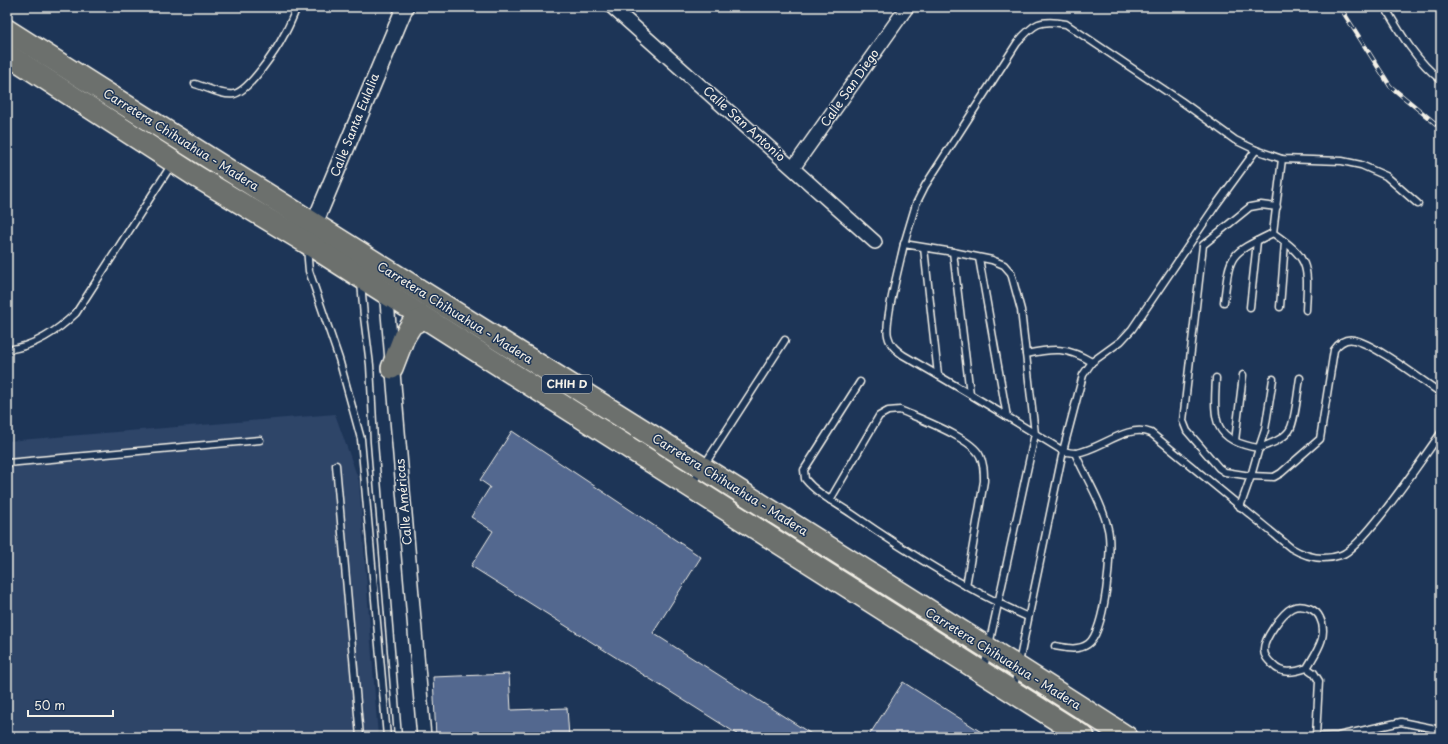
<svg xmlns="http://www.w3.org/2000/svg" width="1448" height="744" font-family="'Playpen Sans',sans-serif">
  <style>
    .built { fill: #2d4468 }
    .building { fill: #53688f; stroke: #f4f1e8 }
    .lines { fill: none; stroke-linecap: round; stroke-linejoin: round }
    .service-casing { stroke: #f4f1e8; stroke-width: 9 }
    .minor-casing { stroke: #f4f1e8; stroke-width: 16 }
    .tertiary-casing { stroke: #f4f1e8; stroke-width: 19 }
    .trunk-casing { stroke: #f4f1e8; stroke-width: 24 }
    .service { stroke: #1d3557; stroke-width: 6 }
    .minor { stroke: #1d3557; stroke-width: 13 }
    .tertiary { stroke: #1d3557; stroke-width: 16 }
    .trunk { stroke: #6c706d; stroke-width: 21 }
    .rail-casing { stroke: #f4f1e8; stroke-width: 4.5 }
    .rail { stroke: #1d3557; stroke-width: 3; stroke-dasharray: 9; stroke-linecap: butt }
    .labels { text-anchor: middle; stroke-width: 3; stroke-linejoin: round; paint-order: stroke }
    .shield { fill: #1d3557; stroke: #b4b9bc; stroke-width: 1 }
    .shield-label { font-size: 11px; font-weight: bold; fill: #f4f1e8 }
    .street-label { font-size: 12px; fill: #f4f1e8; stroke: #1d3557 }
  </style>
  <rect width="100%" height="100%" fill="#1d3557"/>
  <filter id="ink" filterUnits="userSpaceOnUse"><feTurbulence type="fractalNoise" baseFrequency=".025" numOctaves="2"/><feDisplacementMap in="SourceGraphic" scale="8" xChannelSelector="R" yChannelSelector="G"/><feConvolveMatrix kernelMatrix="1 2 1 2 8 2 1 2 1" color-interpolation-filters="sRGB"/></filter>
  <g filter="url(#ink)">
    <polygon class="built" points="335,414 359,481 378,737 7,737 7,441"/>
    <g class="building">
      <polygon points="512,431 701,557 653,633 816,737 742,737 471,566 493,531 471,517 490,487 480,480"/>
      <polygon points="509,674 511,710 567,708 569,737 436,737 433,677"/>
      <polygon points="903,682 989,737 868,737"/>
    </g>
    <g class="lines">
      <defs>
        <g id="service">
          <path d="M1385 7C1400 33 1417 62 1441 80"/>
          <path d="M195 84C206 87 223 96 234 94 249 91 277 49 284 35 289 27 293 16 297 7"/>
          <path d="M1418 204 1386 176 1361 165 1342 161 1282 159 1256 150 1216 205 1132 329 1121 341 1092 362 1083 375 1063 451C1067 452 1072 453 1076 453 1100 450 1127 423 1151 433L1291 548C1306 557 1324 561 1341 555 1363 548 1424 456 1441 433"/>
          <path d="M1273 233C1311 259 1308 267 1306 310"/>
          <path d="M904 244 916 204 925 186 1017 43C1034 23 1040 19 1066 24L1181 101 1235 140 1256 150"/>
          <polyline points="307,248 309,271 339,359 361,439 387,737"/>
          <polyline points="924,248 938,375"/>
          <polyline points="953,252 970,394"/>
          <polyline points="979,258 1007,417"/>
          <polyline points="361,282 364,317 370,365 374,442 398,737"/>
          <path d="M1224 302C1230 253 1228 255 1273 233L1282 159"/>
          <polyline points="1250,307 1257,241"/>
          <polyline points="1280,307 1285,242"/>
          <path d="M7 350C35 346 56 332 76 313L172 164"/>
          <path d="M1026 354C1054 348 1067 347 1092 362"/>
          <path d="M1216 378C1214 418 1211 441 1259 448L1251 476 1225 472 1219 468 1187 431 1183 421 1203 245 1250 207 1261 205 1277 207"/>
          <path d="M1273 379 1265 430 1259 448C1270 444 1282 440 1289 431 1295 424 1298 389 1300 378"/>
          <path d="M860 382 804 470 805 479C817 494 836 503 852 514 908 553 965 589 1028 617"/>
          <polyline points="1235,441 1243,375"/>
          <polyline points="7,463 260,440"/>
          <polyline points="336,465 360,737"/>
          <polyline points="692,484 785,340"/>
          <path d="M830 500 879 416 888 411 900 410C920 419 972 438 980 456 984 464 984 472 984 481L966 586"/>
          <path d="M1240 507 1251 476 1274 477 1281 473 1320 439 1334 350C1339 343 1345 338 1354 340 1375 344 1421 380 1441 393"/>
          <path d="M1055 646C1066 648 1078 651 1088 644 1105 633 1113 549 1108 529 1102 502 1086 478 1075 453"/>
          <path d="M984 668 1035 434 1021 310 1011 273 1004 265 992 260 953 252 904 244C900 263 884 321 888 336 890 345 896 350 903 355 957 386 1010 418 1063 451L1014 687"/>
          <path d="M1307 668C1295 672 1282 675 1273 665 1269 661 1264 657 1264 650 1263 640 1282 613 1292 608 1298 605 1303 606 1309 608 1314 610 1318 613 1320 618 1329 636 1316 652 1307 668L1314 673 1319 681 1316 736"/>
          <polyline points="1311,737 1338,736 1401,722 1441,730"/>
        </g>
        <g id="minor">
          <polyline points="612,7 875,242"/>
          <polyline points="793,168 907,7"/>
          <polyline points="386,290 424,737"/>
        </g>
        <polyline id="tertiary" points="310,234 405,7"/>
        <g id="trunk">
          <path d="M7 30C379 267 756 498 1127 737"/>
          <polyline points="7,54 194,175 307,243 1084,737"/>
          <polyline points="392,368 404,337 412,324 424,318"/>
        </g>
      </defs>
      <use href="#service" class="service-casing"/>
      <use href="#minor" class="minor-casing"/>
      <use href="#tertiary" class="tertiary-casing"/>
      <use href="#trunk" class="trunk-casing"/>
      <use href="#service" class="service"/>
      <use href="#minor" class="minor"/>
      <use href="#tertiary" class="tertiary"/>
      <use href="#trunk" class="trunk"/>
      <defs>
        <polyline id="rail" points="1340,7 1390,86 1441,128"/>
      </defs>
      <use href="#rail" class="rail-casing"/>
      <use href="#rail" class="rail"/>
    </g>
  </g>
  <g class="labels">
    <rect class="shield" x="542" y="375" width="50" height="18" rx="3"/>
    <g class="shield-label">
      <text x="567" y="388">CHIH D</text>
    </g>
    <g class="street-label">
      <text transform="translate(850 88) rotate(-55)" y="4">Calle San Diego</text>
      <text transform="translate(744 124) rotate(42)" y="4">Calle San Antonio</text>
      <text transform="translate(355 125) rotate(-68)" y="4">Calle Santa Eulalia</text>
      <text transform="translate(181 140) rotate(32)" y="4">Carretera Chihuahua - Madera</text>
      <text transform="translate(455 313) rotate(32)" y="4">Carretera Chihuahua - Madera</text>
      <text transform="translate(730 485) rotate(32)" y="4">Carretera Chihuahua - Madera</text>
      <text transform="translate(404 502) rotate(-95)" y="4">Calle Américas</text>
      <text transform="translate(1003 659) rotate(32)" y="4">Carretera Chihuahua - Madera</text>
    </g>
  </g>
  <rect width="1448" height="744" fill="none" stroke="#1d3557" stroke-width="24"/>
  <rect x="12" y="12" width="1424" height="720" fill="none" stroke="#f4f1e8" stroke-width="1.5" filter="url(#ink)"/>
  <path d="M28 710v6h85v-6" fill="none" stroke="#f4f1e8" stroke-width="2"/>
  <text x="34" y="710" font-size="12" fill="#f4f1e8" stroke="#1d3557" stroke-width="3" paint-order="stroke">50 m</text>
</svg>
